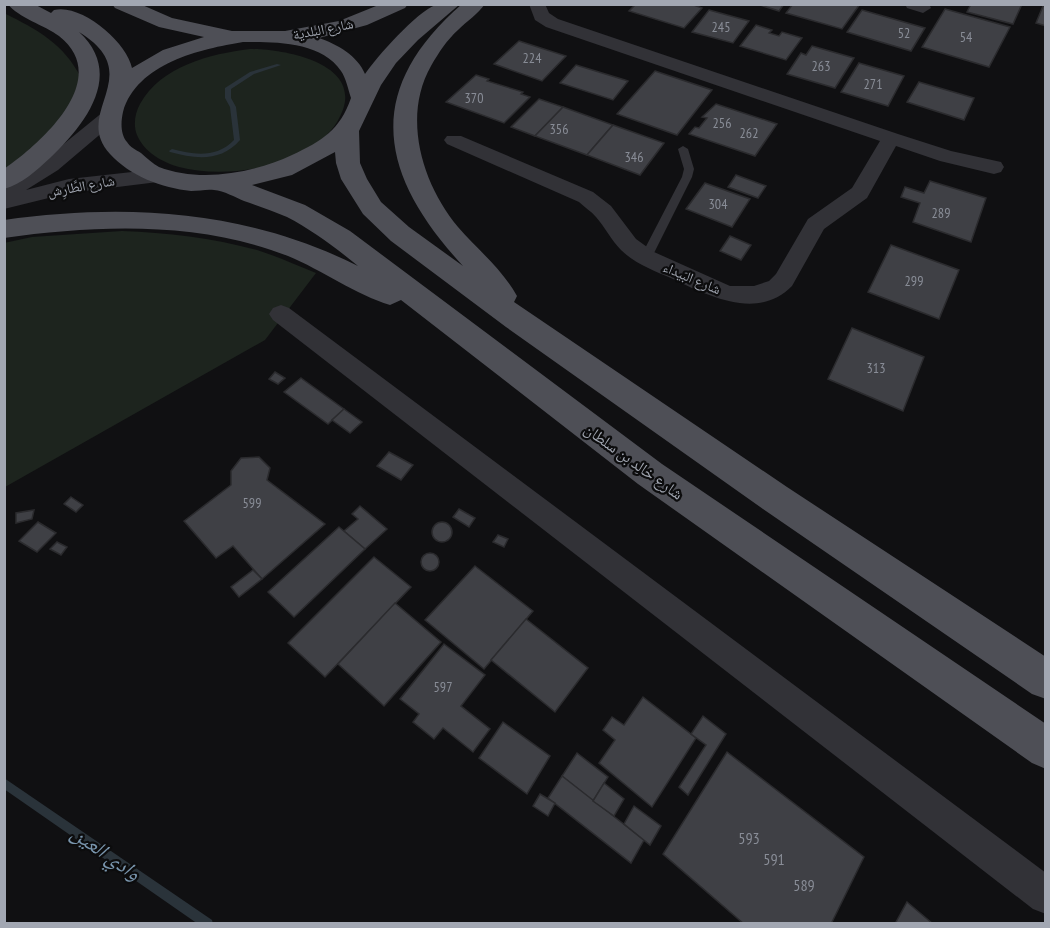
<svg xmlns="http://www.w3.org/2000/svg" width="1050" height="928" font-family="'PT Sans Narrow','Noto Naskh Arabic',sans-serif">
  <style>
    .green { fill: #1d241e }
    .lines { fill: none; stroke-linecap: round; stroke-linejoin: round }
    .stream { fill: #2a333a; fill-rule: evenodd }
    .building { fill: #3f4045; stroke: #2b2b2e; stroke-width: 1.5 }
    .service { fill: #323237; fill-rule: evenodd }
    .minor { fill: #323237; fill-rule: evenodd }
    .primary { fill: #4e4f56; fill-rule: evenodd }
    .labels { text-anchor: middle; stroke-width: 4.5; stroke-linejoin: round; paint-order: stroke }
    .number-label { font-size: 14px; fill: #898d97 }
    .far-street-label { font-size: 14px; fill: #a2a7b2; stroke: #0c0c0d }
    .street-label { font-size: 16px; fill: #a2a7b2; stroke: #0c0c0d }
    .near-number-label { font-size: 16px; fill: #898d97 }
    .near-water-label { font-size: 21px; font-style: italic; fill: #7995ad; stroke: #0c0c0d }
  </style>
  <rect width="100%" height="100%" fill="#101012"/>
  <g class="green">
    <path d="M4 13C38 30 64 44 81 78L74 100 59 126 4 176Z"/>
    <path d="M250 49C287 49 372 65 337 122 309 167 227 180 179 167 162 162 144 152 137 135 133 125 135 113 140 104 161 66 210 54 250 49Z"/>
    <path d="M122 231C168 233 215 238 260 251 279 257 298 266 316 273L265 340 5 487 4 243 32 237Z"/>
  </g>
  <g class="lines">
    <g class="stream">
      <path d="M277 64 281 65 254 74 231 89V98L236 107 240 140C221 162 196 159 170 152L169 151 172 149C194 155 217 158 234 140L230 107 225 98V88L250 72Z"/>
      <polygon points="4,778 212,920 213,924 198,924 4,789"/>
    </g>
  </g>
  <g class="building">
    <polygon points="636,4 691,4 702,8 684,28 629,11"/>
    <polygon points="757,4 784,4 779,11"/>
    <polygon points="793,4 860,4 842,29 786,13"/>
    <polygon points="971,4 1022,4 1013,24 967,12"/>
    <polygon points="1043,6 1046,6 1046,26 1036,23"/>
    <polygon points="945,9 1010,27 989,67 922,47"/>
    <polygon points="709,10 749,21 733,43 692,32"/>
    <polygon points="862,10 925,28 911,51 847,32"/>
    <polygon points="756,25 772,30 769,33 779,36 782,32 802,38 786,60 740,46"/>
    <polygon points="519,41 566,56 542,81 494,64"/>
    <polygon points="812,46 854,58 835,88 787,74 801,53 806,55"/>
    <polygon points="859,63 904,76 888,106 841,92"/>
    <polygon points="576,65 625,80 628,81 613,100 560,83"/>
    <polygon points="655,71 712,90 677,135 617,114"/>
    <polygon points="476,75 489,79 487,81 523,92 521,94 530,97 504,123 446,102"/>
    <polygon points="919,82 974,98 964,120 907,102"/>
    <polygon points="539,99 563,107 535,136 511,127"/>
    <polygon points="716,104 777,124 755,156 689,134 695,127 699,128 707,118 702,117"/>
    <polygon points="563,107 613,125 587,155 535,136"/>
    <polygon points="613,125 664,143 640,175 587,155"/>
    <polygon points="736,175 766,186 758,198 728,187"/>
    <polygon points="930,181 986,198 971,242 913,222 920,203 901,197 905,187 924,193"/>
    <polygon points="705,183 750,199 732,227 686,209"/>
    <polygon points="730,236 751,245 741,260 720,251"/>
    <polygon points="891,245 959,270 939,319 868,292"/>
    <polygon points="852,328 924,357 903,411 828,379"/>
    <polygon points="275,372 285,378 278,384 269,379"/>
    <polygon points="301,378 344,409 328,424 284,392"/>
    <polygon points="344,409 362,422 350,433 332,420"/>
    <polygon points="389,452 413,465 401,480 377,466"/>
    <polygon points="259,457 270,468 267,480 325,524 262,579 233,546 216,558 184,521 231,485 231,471 241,458"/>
    <polygon points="71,497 83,505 76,512 64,504"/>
    <polygon points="360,506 387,529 365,549 344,531 358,519 352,514"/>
    <polygon points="459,509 475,518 469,527 453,517"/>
    <polygon points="34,510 32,519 16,523 16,513"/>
    <polygon points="38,522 56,533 37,552 19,541"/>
    <circle cx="442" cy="532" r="10"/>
    <polygon points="339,527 365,549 294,617 268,592"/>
    <polygon points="498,535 508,539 504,547 493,542"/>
    <polygon points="57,542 67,547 61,555 50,549"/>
    <circle cx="430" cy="562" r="9"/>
    <polygon points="374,557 411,587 325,677 288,643"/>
    <polygon points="475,566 533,611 484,669 425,620"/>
    <polygon points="253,570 262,579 239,597 231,587"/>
    <polygon points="395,603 441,642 384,706 338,664"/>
    <polygon points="526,619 588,668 555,712 491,660"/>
    <polygon points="444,644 485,675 461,706 490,729 473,752 443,728 434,739 413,722 419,714 400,699"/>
    <polygon points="643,697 696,738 652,807 599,763 615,740 603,730 612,717 624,725"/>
    <polygon points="703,716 726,734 688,795 679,787 706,745 691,734"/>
    <polygon points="503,722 550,756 527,794 479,758"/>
    <polygon points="727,752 864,857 831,924 744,924 663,854"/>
    <polygon points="577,753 608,777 593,801 562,776"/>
    <polygon points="562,776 644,840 631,863 548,798"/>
    <polygon points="604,783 624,799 614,816 593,801"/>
    <polygon points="540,794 555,803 548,816 533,806"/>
    <polygon points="634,806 661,826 650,845 624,824"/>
    <polygon points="907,902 933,924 895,924"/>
  </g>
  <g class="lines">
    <polygon class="service" points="683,146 688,149 694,169 692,177 650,261 642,261 640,258 682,177 684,169 678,149"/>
    <g class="minor">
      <path d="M529 4H545L549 13 558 19 898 134 951 151 1001 162 1004 167 1001 172 994 174 940 161 896 146 867 198 824 229 792 286C758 321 709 296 673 279 655 271 635 264 621 250 611 240 605 227 596 217 591 211 584 207 579 202L447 144 444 140 447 136H461L593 192 611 206 636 239 654 252 730 286H754L769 281 776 274 808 219 852 188 880 141 546 27 535 20Z"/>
      <polygon points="905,4 929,4 931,8 923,13 907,8"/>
      <polygon points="110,110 117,112 120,116 117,120 58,170 26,190 69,179 159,169 166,171 169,176 166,181 69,193 4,209 4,184 44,160 103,112"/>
      <polygon points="281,305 289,308 1046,873 1046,914 1033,909 273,320 269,314 273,308"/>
    </g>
    <path class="primary" d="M8 4H34L51 13 54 10C81 3 127 42 132 68L163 50 204 37 159 27 115 8 112 4H140L172 18 232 31H285L339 21 381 4H408L405 8 367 25 319 38C337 44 358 56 365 74 376 58 417 11 436 5 442 2 453 4 460 4L418 40 396 63 381 85 359 131 360 163 367 179 381 202 409 227 463 266C379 175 362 91 462 4H485C478 14 467 21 458 30 447 40 439 52 431 66 402 117 422 184 458 227 478 250 502 269 517 296L514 302 787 487 1046 657V699L1032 694 763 509 506 327 391 241 363 214 341 179 336 163 335 152 292 175 252 185 305 205 350 231 662 464 1046 724V769L1032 763 638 484 401 300 390 305C356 295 322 270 288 256 198 221 98 225 4 238V220C127 203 246 210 358 266 336 248 312 230 287 217 273 211 258 206 244 201 235 197 224 191 214 190 207 189 199 191 191 191 162 188 130 176 110 154 71 112 149 75 79 32 125 74 85 125 50 158 37 170 22 184 4 189V169C40 144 114 79 59 36 46 26 17 17 8 4ZM243 42C274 42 321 41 341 71 346 78 348 89 351 98 340 130 322 141 292 155 254 173 200 183 159 167 153 164 147 158 141 153 136 150 130 147 127 142 120 134 121 121 123 112 137 63 201 49 243 42Z"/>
  </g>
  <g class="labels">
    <g class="number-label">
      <text x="721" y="32">245</text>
      <text x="904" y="38">52</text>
      <text x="966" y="42">54</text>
      <text x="532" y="63">224</text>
      <text x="821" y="71">263</text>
      <text x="873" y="89">271</text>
      <text x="474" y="103">370</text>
      <text x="722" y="128">256</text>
      <text x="559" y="134">356</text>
      <text x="749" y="138">262</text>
      <text x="634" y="162">346</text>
      <text x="718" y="209">304</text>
      <text x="941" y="218">289</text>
      <text x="914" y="286">299</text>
      <text x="876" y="373">313</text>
      <text x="252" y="508">599</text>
      <text x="443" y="692">597</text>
    </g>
    <g class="far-street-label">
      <text transform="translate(323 29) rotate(-11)" y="5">شارع البلدية</text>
      <text transform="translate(81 186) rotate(-10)" y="5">شارع الطَّارِش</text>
      <text transform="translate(692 278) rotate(23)" y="5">شارع البَيداء</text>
    </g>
    <g class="street-label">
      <text transform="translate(634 461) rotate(36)" y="6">شارع خالِد بن سلطان</text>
    </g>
    <g class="near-number-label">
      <text x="749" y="844">593</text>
      <text x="774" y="865">591</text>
      <text x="804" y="891">589</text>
    </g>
    <g class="near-water-label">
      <text transform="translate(106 853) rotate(35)" y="7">وادي العين</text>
    </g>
  </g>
  <rect width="1050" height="928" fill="none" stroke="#a2a7b2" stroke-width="12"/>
</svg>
